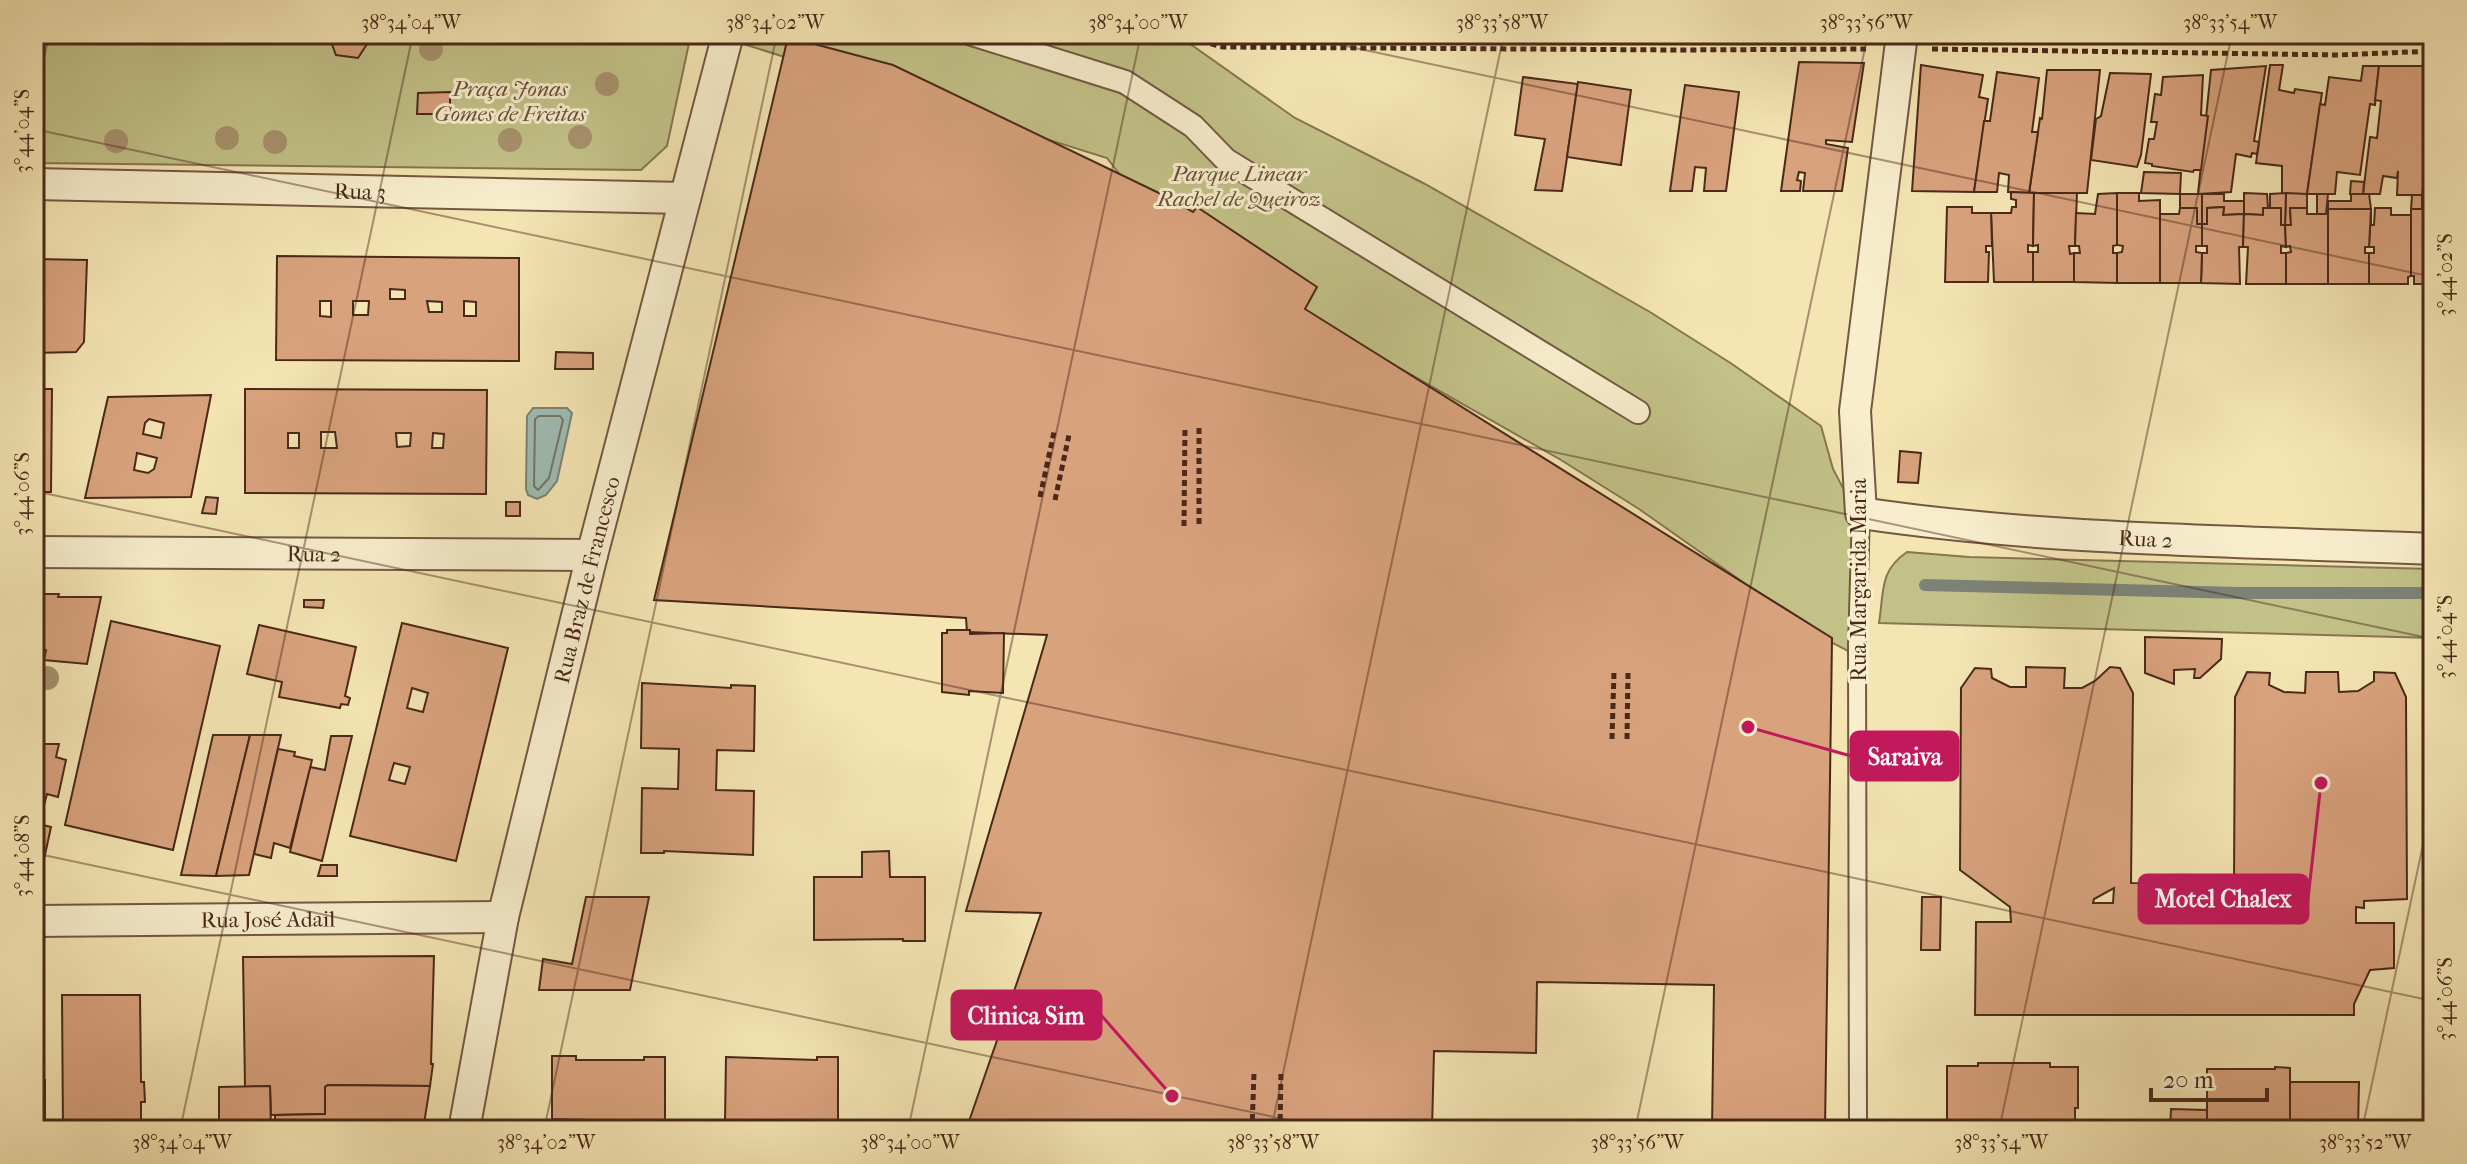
<svg xmlns="http://www.w3.org/2000/svg" width="2467" height="1164" font-family="'IM FELL French Canon',serif">
  <style>
    .green { fill: #c2c288; stroke: #867651; stroke-width: 2 }
    .water { fill: #9ebdb4; stroke: #7c8276; stroke-width: 2 }
    .lines { fill: none; stroke-linecap: round; stroke-linejoin: round }
    .shore { stroke: #747367; stroke-width: 2 }
    .stream { stroke: #7c8276; stroke-width: 12 }
    .building { fill: #d8a27d; stroke: #4a291a; stroke-width: 2; fill-rule: evenodd }
    .service-casing { stroke: #745840; stroke-width: 20 }
    .pedestrian-casing { stroke: #745840; stroke-width: 26 }
    .minor-casing { stroke: #745840; stroke-width: 34 }
    .path { stroke: #4a291a; stroke-width: 5; stroke-dasharray: 6 4; stroke-linecap: butt }
    .service { stroke: #f8eece; stroke-width: 16 }
    .pedestrian { stroke: #f8eece; stroke-width: 22 }
    .minor { stroke: #f8eece; stroke-width: 30 }
    .tree { fill: #a7926e }
    .ticks { fill: none; stroke: #4a291a; stroke-width: 2; stroke-opacity: 0.45 }
    .labels { text-anchor: middle; stroke-width: 6; stroke-linejoin: round; paint-order: stroke }
    .park-label { font-size: 22px; font-style: italic; fill: #684f36; stroke: #f8eece }
    .street-label { font-size: 22px; fill: #4a291a; stroke: #f8eece }
    .leader { fill: none; stroke: #c2185b; stroke-width: 3 }
    .callout-dot { fill: #c2185b; stroke: #f8eece; stroke-width: 3 }
    .callout { fill: #c2185b; stroke: #c2185b; stroke-width: 3 }
    .callout-label { font-size: 24px; text-anchor: middle; font-weight: bold; fill: #fff }
    .neatline { fill: none; stroke: #4a291a; stroke-width: 3 }
    .ticks-label { font-size: 20px; text-anchor: middle; fill: #4a291a }
  </style>
  <rect width="100%" height="100%" fill="#f4e5b3"/>
  <filter id="stains"><feTurbulence type="fractalNoise" baseFrequency=".0025" numOctaves="4"/><feColorMatrix values="0 0 0 0 .2 0 0 0 0 .09 0 0 0 0 .02 0 0 0 .5 -.17"/></filter>
  <radialGradient id="worn" r=".72"><stop offset=".6" stop-color="#630" stop-opacity="0"/><stop offset="1" stop-color="#630" stop-opacity=".3"/></radialGradient>
  <g class="green">
    <polygon points="34,34 691,34 667,146 641,170 34,163"/>
    <polygon points="739,34 1176,34 1295,118 1425,184 1650,312 1732,364 1821,426 1833,469 1863,526 1869,551 1851,619 1848,651 1821,637 1639,509 1561,460 1343,336 1182,255 1107,158 737,42"/>
    <path d="M1907 552 1969 557 2433 569V638L1879 623C1884 592 1879 571 1907 552Z"/>
  </g>
  <polygon class="water" points="533,408 567,408 572,413 557,481 546,495 537,499 528,495 526,489 527,416"/>
  <g class="lines">
    <polygon class="shore" points="539,416 560,416 563,420 549,478 538,490 534,486 535,419"/>
    <polyline class="stream" points="1925,585 2240,593 2433,593"/>
  </g>
  <g class="building">
    <polygon points="328,34 369,34 371,38 358,58 336,55"/>
    <polygon points="788,37 893,65 1161,194 1193,212 1197,207 1317,287 1305,309 1832,638 1825,1130 1712,1130 1714,985 1537,982 1536,1053 1434,1051 1432,1130 966,1130 1041,913 966,911 1047,635 967,632 966,618 654,600"/>
    <polygon points="1799,62 1864,63 1852,142 1826,140 1826,144 1848,148 1842,191 1803,191 1805,173 1799,172 1797,180 1801,181 1800,191 1781,191"/>
    <polygon points="1921,65 1983,75 1979,97 1988,99 1974,192 1912,191"/>
    <polygon points="2270,65 2283,65 2279,90 2294,93 2295,89 2322,93 2307,194 2282,194 2282,166 2256,163"/>
    <polygon points="2266,66 2254,141 2259,142 2257,154 2252,153 2251,157 2236,154 2231,192 2198,194 2211,70"/>
    <polygon points="2363,66 2379,66 2375,105 2370,104 2360,175 2337,172 2335,194 2307,194 2320,104 2325,105 2329,77 2361,81"/>
    <polygon points="2379,66 2433,66 2433,114 2422,195 2397,195 2398,171 2397,178 2383,176 2380,194 2363,194 2370,137 2377,138 2381,101 2375,100"/>
    <polygon points="2047,70 2100,70 2087,193 2029,193 2040,118 2042,119"/>
    <polygon points="1997,72 2039,78 2032,132 2038,132 2029,193 2008,192 2009,175 1999,173 1997,192 1974,192 1984,121 1990,121"/>
    <polygon points="2110,73 2151,74 2141,155 2137,167 2091,160 2096,119 2101,116"/>
    <polygon points="2203,75 2201,115 2208,116 2201,170 2194,170 2193,172 2152,166 2152,164 2145,163 2149,139 2154,139 2157,122 2151,122 2155,94 2161,95 2163,77"/>
    <polygon points="1523,77 1578,84 1562,191 1535,190 1545,139 1515,135"/>
    <polygon points="1578,82 1631,90 1621,165 1567,157"/>
    <polygon points="1685,85 1739,92 1726,191 1704,191 1706,168 1695,167 1692,191 1670,191"/>
    <polygon points="450,92 450,114 417,114 418,93"/>
    <polygon points="2433,114 2433,155 2427,154"/>
    <polygon points="2144,172 2181,173 2180,194 2141,193"/>
    <polygon points="2351,181 2364,182 2363,194 2350,194"/>
    <polygon points="2011,192 2034,193 2033,246 2028,245 2028,252 2033,252 2033,282 1994,282 1991,213 2011,213 2012,207 2016,207 2016,200 2011,199"/>
    <polygon points="2034,193 2077,193 2075,246 2069,246 2070,254 2074,253 2074,282 2033,282 2033,252 2038,252 2038,245 2033,246"/>
    <polygon points="2117,193 2139,193 2139,201 2160,200 2160,283 2117,283 2117,253 2122,252 2123,246 2117,245"/>
    <polygon points="2117,193 2117,245 2113,246 2113,253 2117,253 2117,283 2074,282 2074,253 2080,253 2079,246 2075,246 2076,213 2095,214 2098,194"/>
    <polygon points="2244,193 2267,194 2268,208 2263,208 2263,215 2244,214"/>
    <polygon points="2286,193 2307,194 2307,208 2290,208 2291,225 2285,225"/>
    <polygon points="2286,193 2285,225 2281,225 2281,208 2270,208 2270,194"/>
    <polygon points="2180,194 2202,194 2202,224 2197,224 2197,208 2180,208"/>
    <polygon points="2202,194 2224,194 2224,201 2244,201 2244,214 2223,215 2224,207 2207,208 2207,224 2202,224"/>
    <polygon points="2317,194 2328,194 2326,214 2317,214"/>
    <polygon points="2351,194 2369,194 2371,209 2328,209 2328,201 2351,201"/>
    <polygon points="2412,195 2422,195 2422,209 2411,209"/>
    <polygon points="1947,207 1972,207 1972,213 1991,213 1992,246 1986,246 1986,252 1989,252 1988,282 1945,282"/>
    <polygon points="2224,207 2223,215 2244,214 2243,247 2239,247 2240,284 2201,283 2202,253 2207,253 2207,246 2202,246 2202,224 2207,224 2207,208"/>
    <polygon points="2180,208 2197,208 2197,224 2202,224 2202,246 2196,246 2196,252 2202,253 2201,283 2160,283 2160,214 2179,214"/>
    <polygon points="2263,208 2281,208 2281,225 2285,225 2286,247 2281,246 2281,253 2286,253 2286,284 2246,284 2248,247 2243,247 2244,214 2263,215"/>
    <polygon points="2290,208 2307,208 2307,214 2326,214 2328,209 2328,284 2286,284 2286,253 2291,252 2290,246 2286,247 2285,225 2291,225"/>
    <polygon points="2375,208 2391,208 2391,215 2411,215 2411,276 2408,277 2408,284 2369,284 2369,253 2374,253 2374,247 2369,247 2371,209 2371,225 2374,225"/>
    <polygon points="2328,209 2371,209 2369,247 2365,247 2365,253 2369,253 2369,284 2328,284"/>
    <polygon points="2411,209 2433,209 2433,284 2414,284 2414,276 2411,276"/>
    <path d="M277 256 519 258V361L276 360ZM390 289 405 290V299H390ZM320 301H331V317L320 316ZM353 301H369L368 315H353ZM427 301 442 302V312H429ZM464 301 476 302V316H464Z"/>
    <polygon points="34,259 87,260 84,342 76,352 34,353"/>
    <polygon points="556,352 593,353 593,369 555,369"/>
    <polygon points="34,389 52,389 51,492 34,492"/>
    <path d="M245 389 487 390 486 494 245 493ZM321 432H335L337 448H321ZM288 433H299V448H288ZM396 433H411L410 446 397 447ZM433 433 444 434 443 448H432Z"/>
    <path d="M211 395 191 497 85 498 108 397ZM149 419 164 423 161 438 143 434 145 423ZM137 453 157 458 154 469 148 473 134 470Z"/>
    <polygon points="1900,451 1921,453 1918,483 1898,482"/>
    <polygon points="206,497 218,498 216,514 202,513"/>
    <rect x="506" y="502" width="14" height="14"/>
    <polygon points="40,594 59,594 58,597 101,597 87,664 44,660 46,650 34,648 34,622"/>
    <polygon points="304,600 324,600 323,608 304,607"/>
    <polygon points="111,621 220,646 173,850 65,825"/>
    <path d="M402 623 508 648 456 861 350 836ZM412 688 428 693 423 712 407 708ZM394 763 410 767 405 784 389 780Z"/>
    <polygon points="259,625 356,647 345,696 350,698 348,705 341,704 340,708 279,697 282,682 247,674"/>
    <polygon points="947,630 970,630 970,634 1004,633 1003,693 969,691 969,695 942,692 942,633 947,633"/>
    <polygon points="2145,637 2222,639 2221,659 2200,678 2194,678 2195,669 2174,670 2174,684 2145,673"/>
    <path d="M2026 667 2065 668 2064 688H2082L2095 681 2110 667 2120 668 2133 693 2131 883 2234 884 2235 697 2247 672 2270 673 2269 685 2284 692 2305 693 2306 672H2338L2339 692 2358 691 2374 681V672L2395 673 2406 697 2407 899 2364 901V908L2356 907V923H2394V968L2370 970 2354 1004V1015H1975L1976 922H2011L2010 907 1960 870 1961 688 1975 668 1991 669 1992 678 2010 687H2026ZM2114 888 2113 903H2093L2094 899Z"/>
    <polygon points="642,683 731,688 731,685 755,686 754,751 717,750 716,790 754,791 753,855 664,851 664,853 641,853 642,788 678,789 679,749 641,748"/>
    <polygon points="213,735 250,735 216,876 181,875"/>
    <polygon points="250,735 281,735 249,875 216,876"/>
    <polygon points="331,736 352,736 322,861 290,852 310,767 325,770"/>
    <polygon points="34,744 59,744 56,757 66,760 58,797 47,794 39,824 51,827 43,864 34,860"/>
    <polygon points="278,749 295,752 294,756 312,760 290,848 274,843 271,858 254,854"/>
    <polygon points="889,851 890,877 925,877 925,941 903,941 903,939 814,940 814,877 862,877 862,852"/>
    <polygon points="321,865 337,865 337,876 318,876"/>
    <polygon points="586,897 649,897 630,990 539,990 543,959 572,964"/>
    <polygon points="1922,897 1941,897 1940,950 1921,950"/>
    <polygon points="434,956 431,1064 433,1064 430,1086 328,1085 325,1087 325,1114 271,1115 270,1086 245,1087 243,957"/>
    <rect x="34" y="979" width="9" height="70"/>
    <polygon points="62,995 140,995 141,1082 144,1082 145,1102 141,1102 141,1130 63,1130"/>
    <polygon points="552,1056 576,1056 576,1060 644,1060 644,1057 665,1057 665,1120 627,1120 627,1130 590,1130 590,1120 552,1119"/>
    <polygon points="726,1057 817,1060 817,1057 838,1057 838,1122 801,1122 800,1130 763,1130 763,1122 725,1121"/>
    <polygon points="1978,1063 2050,1063 2050,1067 2078,1067 2078,1108 2075,1108 2075,1130 1947,1130 1947,1066 1978,1066"/>
    <polygon points="2275,1067 2290,1068 2290,1130 2207,1130 2207,1069 2275,1069"/>
    <rect x="34" y="1080" width="11" height="50"/>
    <polygon points="2290,1082 2359,1082 2358,1130 2321,1130 2321,1123 2290,1123"/>
    <polygon points="328,1085 430,1086 423,1130 287,1128 287,1130 275,1130 275,1115 325,1114 325,1087"/>
    <polygon points="270,1086 271,1130 219,1130 219,1087"/>
    <polygon points="2171,1109 2207,1110 2207,1130 2170,1130"/>
    <rect x="2290" y="1123" width="31" height="7"/>
    <polygon points="287,1128 358,1129 358,1130 287,1130"/>
  </g>
  <g class="lines">
    <defs>
      <polyline id="service" points="1858,1130 1857,645 1861,513"/>
      <polyline id="pedestrian" points="972,34 1125,82 1193,126 1226,160 1638,412"/>
      <g id="minor">
        <path id="s1" d="M1902 34 1855 411 1861 513C2050 541 2243 541 2433 549"/>
        <path id="s2" d="M34 184 685 198"/>
        <path id="s3" d="M34 552 592 555"/>
        <path id="s4" d="M34 921 503 917"/>
        <path id="s5" d="M464 1130 503 917 592 555 728 34"/>
      </g>
    </defs>
    <use href="#service" class="service-casing"/>
    <use href="#pedestrian" class="pedestrian-casing"/>
    <use href="#minor" class="minor-casing"/>
    <g class="path">
      <polyline points="1172,34 1223,47 1676,50 1866,49"/>
      <polyline points="1932,49 2339,55 2433,51"/>
      <polyline points="1199,428 1199,526"/>
      <polyline points="1040,497 1054,432"/>
      <polyline points="1055,500 1069,435"/>
      <polyline points="1184,526 1185,427"/>
      <polyline points="1612,739 1614,672"/>
      <polyline points="1627,739 1628,672"/>
      <polyline points="1252,1130 1254,1073"/>
      <polyline points="1280,1130 1281,1071"/>
    </g>
    <use href="#service" class="service"/>
    <use href="#pedestrian" class="pedestrian"/>
    <use href="#minor" class="minor"/>
  </g>
  <g class="tree">
    <circle cx="431" cy="49" r="12"/>
    <circle cx="607" cy="84" r="12"/>
    <circle cx="580" cy="137" r="12"/>
    <circle cx="227" cy="138" r="12"/>
    <circle cx="510" cy="140" r="12"/>
    <circle cx="116" cy="141" r="12"/>
    <circle cx="275" cy="142" r="12"/>
    <circle cx="47" cy="678" r="12"/>
  </g>
  <path class="ticks" d="M1289 34 2433 277M34 107 49 34M34 129 2433 639M34 491 2433 1001M34 853 1335 1130M180 1130 413 34M544 1130 777 34M908 1130 1141 34M1271 1130 1504 34M1635 1130 1868 34M1999 1130 2232 34M2362 1130 2433 798"/>
  <g class="labels">
    <g class="park-label">
      <text x="510" y="96">Praça Jonas<tspan x="510" dy="25">Gomes de Freitas</tspan></text>
      <text x="1239" y="181">Parque Linear<tspan x="1239" dy="25">Rachel de Queiroz</tspan></text>
    </g>
    <g class="street-label">
      <text dy="8" stroke="none"><textPath href="#s2" startOffset="326">Rua 3</textPath></text>
      <text dy="8" stroke="none"><textPath href="#s1" startOffset="768">Rua 2</textPath></text>
      <text dy="8" stroke="none"><textPath href="#s3" startOffset="280">Rua 2</textPath></text>
      <text dy="8" stroke="none"><textPath href="#s5" startOffset="564">Rua Braz de Francesco</textPath></text>
      <text transform="translate(1858 580) rotate(-90)" y="8">Rua Margarida Maria</text>
      <text dy="8" stroke="none"><textPath href="#s4" startOffset="234">Rua José Adail</textPath></text>
    </g>
  </g>
  <path class="leader" d="M1748 727L1851 756M2321 783L2308 899M1172 1096L1101 1015"/>
  <g class="callout-dot">
    <circle cx="1748" cy="727" r="8"/>
    <circle cx="2321" cy="783" r="8"/>
    <circle cx="1172" cy="1096" r="8"/>
  </g>
  <g class="callout">
    <rect x="1851" y="732" width="107" height="48" rx="8"/>
    <rect x="2139" y="875" width="169" height="48" rx="8"/>
    <rect x="952" y="991" width="149" height="48" rx="8"/>
  </g>
  <g class="callout-label">
    <text x="1905" y="765">Saraiva</text>
    <text x="2223" y="907">Motel Chalex</text>
    <text x="1026" y="1024">Clinica Sim</text>
  </g>
  <rect width="2467" height="1164" fill="none" stroke="#f4e5b3" stroke-width="88"/>
  <path d="M2151 1088v12h116v-12" fill="none" stroke="#4a291a" stroke-width="4"/>
  <text x="2163" y="1088" font-size="24" fill="#4a291a" stroke="#f8eece" stroke-width="6" paint-order="stroke">20 m</text>
  <rect x="44" y="44" width="2379" height="1076" class="neatline"/>
  <g class="ticks-label">
    <text x="411" y="29">38°34'04"W</text>
    <text x="775" y="29">38°34'02"W</text>
    <text x="1138" y="29">38°34'00"W</text>
    <text x="1502" y="29">38°33'58"W</text>
    <text x="1866" y="29">38°33'56"W</text>
    <text x="2230" y="29">38°33'54"W</text>
    <text transform="translate(22 131) rotate(-90)" y="7">3°44'04"S</text>
    <text transform="translate(2445 275) rotate(-90)" y="7">3°44'02"S</text>
    <text transform="translate(22 494) rotate(-90)" y="7">3°44'06"S</text>
    <text transform="translate(2445 637) rotate(-90)" y="7">3°44'04"S</text>
    <text transform="translate(22 856) rotate(-90)" y="7">3°44'08"S</text>
    <text transform="translate(2445 999) rotate(-90)" y="7">3°44'06"S</text>
    <text x="182" y="1149">38°34'04"W</text>
    <text x="546" y="1149">38°34'02"W</text>
    <text x="910" y="1149">38°34'00"W</text>
    <text x="1273" y="1149">38°33'58"W</text>
    <text x="1637" y="1149">38°33'56"W</text>
    <text x="2001" y="1149">38°33'54"W</text>
    <text x="2365" y="1149">38°33'52"W</text>
  </g>
  <rect width="100%" height="100%" filter="url(#stains)"/>
  <rect width="100%" height="100%" fill="url(#worn)"/>
</svg>
